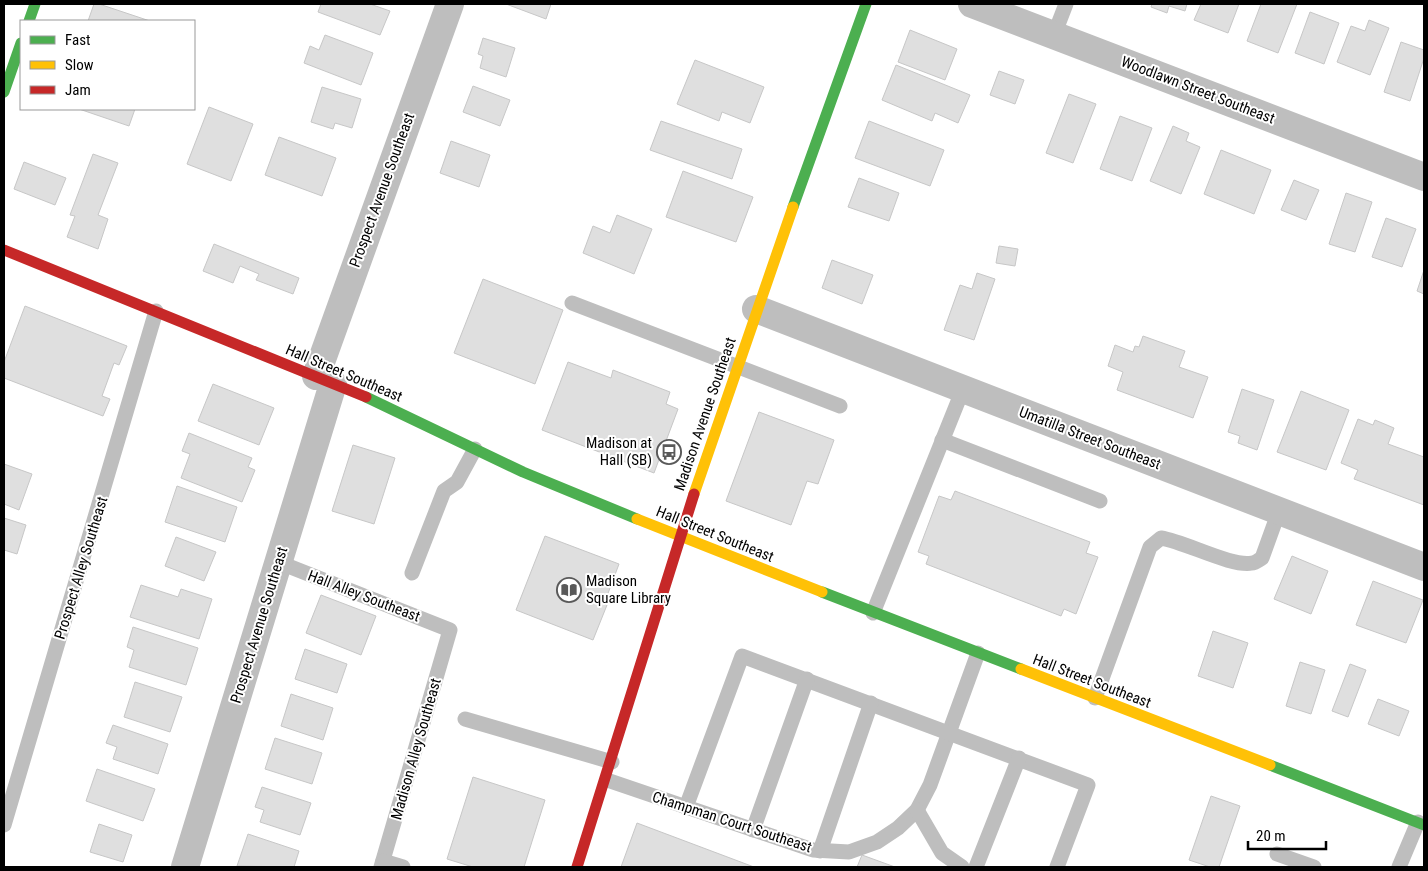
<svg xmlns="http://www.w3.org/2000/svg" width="1428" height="871" font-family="'Roboto Condensed',sans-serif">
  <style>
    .building { fill: #dfdfdf; stroke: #c7c7c7 }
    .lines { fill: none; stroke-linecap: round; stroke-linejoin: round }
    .lane { stroke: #bebebe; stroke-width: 15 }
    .street { stroke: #bebebe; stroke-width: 28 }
    .fast { stroke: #4caf50; stroke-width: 11 }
    .slow { stroke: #ffc107; stroke-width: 11 }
    .jam { stroke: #c62828; stroke-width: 11 }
    .labels { text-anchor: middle; stroke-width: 4; stroke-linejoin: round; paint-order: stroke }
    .street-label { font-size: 15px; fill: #000; stroke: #fff }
    .poi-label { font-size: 15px; fill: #000; stroke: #fff; text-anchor: end }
  </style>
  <rect width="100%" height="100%" fill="#fff"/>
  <g class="building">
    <polygon points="94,4 99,4 150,21 88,21"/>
    <polygon points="321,4 370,4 390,11 380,35 318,12"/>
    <polygon points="506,4 551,4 546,19"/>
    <polygon points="1152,4 1187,4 1185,11 1169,6 1167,13 1151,7"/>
    <polygon points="1201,4 1239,4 1228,33 1194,20"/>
    <polygon points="1261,4 1297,4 1278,53 1247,41"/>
    <polygon points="1310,12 1339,23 1324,64 1295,53"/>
    <polygon points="1369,20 1389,28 1370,75 1337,62 1351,26 1365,31"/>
    <polygon points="910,30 957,49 945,80 898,62"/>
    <polygon points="325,35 373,53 361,85 304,63 310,46 319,50"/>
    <polygon points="483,38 515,48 506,77 480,68 483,56 478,54"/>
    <polygon points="1401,42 1424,50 1424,58 1410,101 1384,92"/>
    <polygon points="695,60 764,87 750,123 722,112 719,121 677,104"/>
    <polygon points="896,65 970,95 958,123 935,113 932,121 882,100"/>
    <polygon points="999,71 1024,80 1015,104 990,95"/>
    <polygon points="473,86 510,100 500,126 463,112"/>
    <polygon points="322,87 361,99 352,128 335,123 333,129 311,122"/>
    <polygon points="1069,94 1096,104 1073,163 1046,153"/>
    <polygon points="209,107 253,124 231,181 187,164"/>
    <polygon points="79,109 135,109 129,126"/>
    <polygon points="1120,116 1152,128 1132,181 1100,169"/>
    <polygon points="661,121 742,149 732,179 650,150"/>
    <polygon points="869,121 944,150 930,186 855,158"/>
    <polygon points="1173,126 1189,133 1186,141 1200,147 1181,194 1150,181"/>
    <polygon points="279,137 336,158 322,196 265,175"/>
    <polygon points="451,141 490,155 479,187 440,173"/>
    <polygon points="1221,150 1271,170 1254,214 1204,194"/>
    <polygon points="93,154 118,163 98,215 108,219 98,249 67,237 75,216 70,215"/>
    <polygon points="24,162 66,178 55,205 14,189"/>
    <polygon points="683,171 753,197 736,242 666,217"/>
    <polygon points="859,178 899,193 889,221 848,207"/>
    <polygon points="1294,180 1319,190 1306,220 1281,210"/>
    <polygon points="1346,193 1372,202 1355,252 1329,244"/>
    <polygon points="617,215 652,229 634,274 583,253 593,226 610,233"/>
    <polygon points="1386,218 1416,229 1402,267 1372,257"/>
    <polygon points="214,244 299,278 293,294 256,280 259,274 240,266 233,283 203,271"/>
    <polygon points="999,246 1018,249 1015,266 996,263"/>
    <polygon points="832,260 873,275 862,304 822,288"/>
    <polygon points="1424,270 1424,294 1417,291"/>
    <polygon points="977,273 995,279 974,340 944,330 960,285 972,289"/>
    <polygon points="483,279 563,310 535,384 454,353"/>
    <polygon points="25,306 127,346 119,365 114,363 102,396 110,399 103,416 4,378 4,362"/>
    <polygon points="1143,336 1185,351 1179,367 1208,377 1193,418 1117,390 1123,372 1108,366 1115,345 1133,352 1135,346 1139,347"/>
    <polygon points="568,362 611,378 613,370 670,392 666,404 678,409 654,473 542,430"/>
    <polygon points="213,384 274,408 259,445 198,421"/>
    <polygon points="1242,389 1274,400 1257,450 1238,443 1240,436 1228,432"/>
    <polygon points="1301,391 1349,410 1326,470 1277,452"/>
    <polygon points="759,412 834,440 818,484 807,481 791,525 726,501"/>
    <polygon points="1358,419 1373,425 1375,420 1394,428 1388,444 1424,457 1424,505 1354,479 1358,470 1341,463"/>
    <polygon points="189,433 252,458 248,467 255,470 242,502 181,478 190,454 182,451"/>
    <polygon points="353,445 395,458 374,524 332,511"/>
    <polygon points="4,464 32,474 19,510 4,504"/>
    <polygon points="177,486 237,507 225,542 165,522"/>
    <polygon points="955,491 1090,542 1086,553 1098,557 1076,614 1064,609 1061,616 926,564 929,556 918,552 939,496 951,500"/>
    <polygon points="4,518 26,525 17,554 4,550"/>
    <polygon points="545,536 619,564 604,604 607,605 593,640 516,610"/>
    <polygon points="176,537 216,552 204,581 165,566"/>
    <polygon points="1292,556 1328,571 1311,614 1274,599"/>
    <polygon points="1373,581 1423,600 1406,643 1356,625"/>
    <polygon points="141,585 178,597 181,589 212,599 199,639 130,617"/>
    <polygon points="321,595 376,616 361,655 306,633"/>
    <polygon points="133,627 198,648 186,685 129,667 134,650 127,647"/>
    <polygon points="1213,631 1248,643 1233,688 1198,676"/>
    <polygon points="305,649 347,664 337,693 295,679"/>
    <polygon points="1300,662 1325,670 1311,714 1286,706"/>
    <polygon points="1350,664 1366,670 1348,717 1332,711"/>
    <polygon points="135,682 182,697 170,732 124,717"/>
    <polygon points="291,694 333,708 323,740 281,726"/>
    <polygon points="1378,699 1409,711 1399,736 1368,724"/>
    <polygon points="113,725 168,744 158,774 113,759 117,747 106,743"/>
    <polygon points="275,738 322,753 312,784 265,769"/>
    <polygon points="97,769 155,789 143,821 86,801"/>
    <polygon points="473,777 545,800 524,867 473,867 447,859"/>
    <polygon points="262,787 311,803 300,835 260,822 264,810 255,807"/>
    <polygon points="1211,796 1240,806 1219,867 1210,867 1189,860"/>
    <polygon points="637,823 754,867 621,867"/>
    <polygon points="99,824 132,835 123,862 90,852"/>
    <polygon points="248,834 299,851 294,867 237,866"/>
    <polygon points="862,855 895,867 857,867"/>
  </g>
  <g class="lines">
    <g class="lane">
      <polyline points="1054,35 1066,4"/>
      <polyline points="572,303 840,406"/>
      <polyline points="942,440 1100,501"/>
      <polyline points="278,562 450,630 381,867"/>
      <polyline points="412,573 444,491 457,482 475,449"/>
      <polyline points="873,613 963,389"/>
      <path d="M1095 698 1150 547 1161 538C1186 542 1231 567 1252 563 1255 563 1259 560 1262 558L1279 511"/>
      <polyline points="465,719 612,762"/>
      <polyline points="607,780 813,850 849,852 877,842 898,828 917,810 930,785 978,653"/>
      <polyline points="686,807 742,656 1088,785 1057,867"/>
      <polyline points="917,810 942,853 962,867"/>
      <polyline points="4,825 156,311"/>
      <polyline points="753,830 807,679"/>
      <polyline points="820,851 871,703"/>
      <polyline points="1277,854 1314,867"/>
      <polyline points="383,861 403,867"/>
      <polyline points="976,867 1019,758"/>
      <polyline points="1399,867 1418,822"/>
    </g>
    <g class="street">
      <polyline points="972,4 1424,177"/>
      <polyline points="756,309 1424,567"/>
      <polyline points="316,376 450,4"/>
      <polyline points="185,867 333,384"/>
    </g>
    <g class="fast">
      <polyline points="29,21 35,4"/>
      <polyline points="4,92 21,43"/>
      <polyline points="793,207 866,4"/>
      <polyline points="366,397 523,472 637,519"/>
      <polyline points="822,592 1021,669"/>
      <polyline points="1270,765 1424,825"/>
    </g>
    <g class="slow">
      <polyline points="694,494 793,207"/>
      <polyline points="637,519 822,592"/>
      <polyline points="1021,669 1270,765"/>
    </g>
    <g class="jam">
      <polyline points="4,250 366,397"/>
      <polyline points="577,867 694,494"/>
    </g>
  </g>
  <defs>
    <symbol id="bus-ring" viewBox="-11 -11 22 22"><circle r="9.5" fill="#fff" stroke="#595959" stroke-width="1.5"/><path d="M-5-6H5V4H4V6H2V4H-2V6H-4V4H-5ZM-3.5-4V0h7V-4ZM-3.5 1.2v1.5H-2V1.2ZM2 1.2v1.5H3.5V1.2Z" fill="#595959"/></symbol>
    <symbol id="library-ring" viewBox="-11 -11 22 22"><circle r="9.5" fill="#fff" stroke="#595959" stroke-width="1.5"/><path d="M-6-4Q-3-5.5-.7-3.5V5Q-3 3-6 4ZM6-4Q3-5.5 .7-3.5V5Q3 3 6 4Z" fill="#595959"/></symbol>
  </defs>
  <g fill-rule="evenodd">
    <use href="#bus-ring" x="655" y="438" width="28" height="28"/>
    <use href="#library-ring" x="555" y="576" width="28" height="28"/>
  </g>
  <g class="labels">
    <g class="street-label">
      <text transform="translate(1198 90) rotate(21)" y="5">Woodlawn Street Southeast</text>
      <text transform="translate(382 190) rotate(-70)" y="5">Prospect Avenue Southeast</text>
      <text transform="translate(344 373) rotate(23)" y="5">Hall Street Southeast</text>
      <text transform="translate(705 414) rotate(-71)" y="5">Madison Avenue Southeast</text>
      <text transform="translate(1090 438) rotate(21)" y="5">Umatilla Street Southeast</text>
      <text transform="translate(715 534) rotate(22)" y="5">Hall Street Southeast</text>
      <text transform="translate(81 568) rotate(-73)" y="5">Prospect Alley Southeast</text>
      <text transform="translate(364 596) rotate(21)" y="5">Hall Alley Southeast</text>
      <text transform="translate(259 625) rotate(-73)" y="5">Prospect Avenue Southeast</text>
      <text transform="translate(1092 681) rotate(21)" y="5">Hall Street Southeast</text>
      <text transform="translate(416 749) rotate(-74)" y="5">Madison Alley Southeast</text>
      <text transform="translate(732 822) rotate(18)" y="5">Champman Court Southeast</text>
    </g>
    <g class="poi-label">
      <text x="652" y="448">Madison at<tspan x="652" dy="17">Hall (SB)</tspan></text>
      <text x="586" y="586" text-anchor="start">Madison<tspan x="586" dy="17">Square Library</tspan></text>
    </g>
  </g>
  <rect width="1428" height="871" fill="none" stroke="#000000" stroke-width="10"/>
  <rect x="20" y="20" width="175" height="90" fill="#ffffff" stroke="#999999"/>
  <rect x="30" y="36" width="25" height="8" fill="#4caf50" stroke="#999999"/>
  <text x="65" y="45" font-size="15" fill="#000000">Fast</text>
  <rect x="30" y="61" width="25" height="8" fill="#ffc107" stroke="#999999"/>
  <text x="65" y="70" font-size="15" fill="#000000">Slow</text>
  <rect x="30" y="86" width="25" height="8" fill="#c62828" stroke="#999999"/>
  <text x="65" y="95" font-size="15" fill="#000000">Jam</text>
  <path d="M1248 841v8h78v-8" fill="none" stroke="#000000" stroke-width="2.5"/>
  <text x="1256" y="841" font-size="15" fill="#000000" stroke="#ffffff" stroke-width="4" paint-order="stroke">20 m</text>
</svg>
